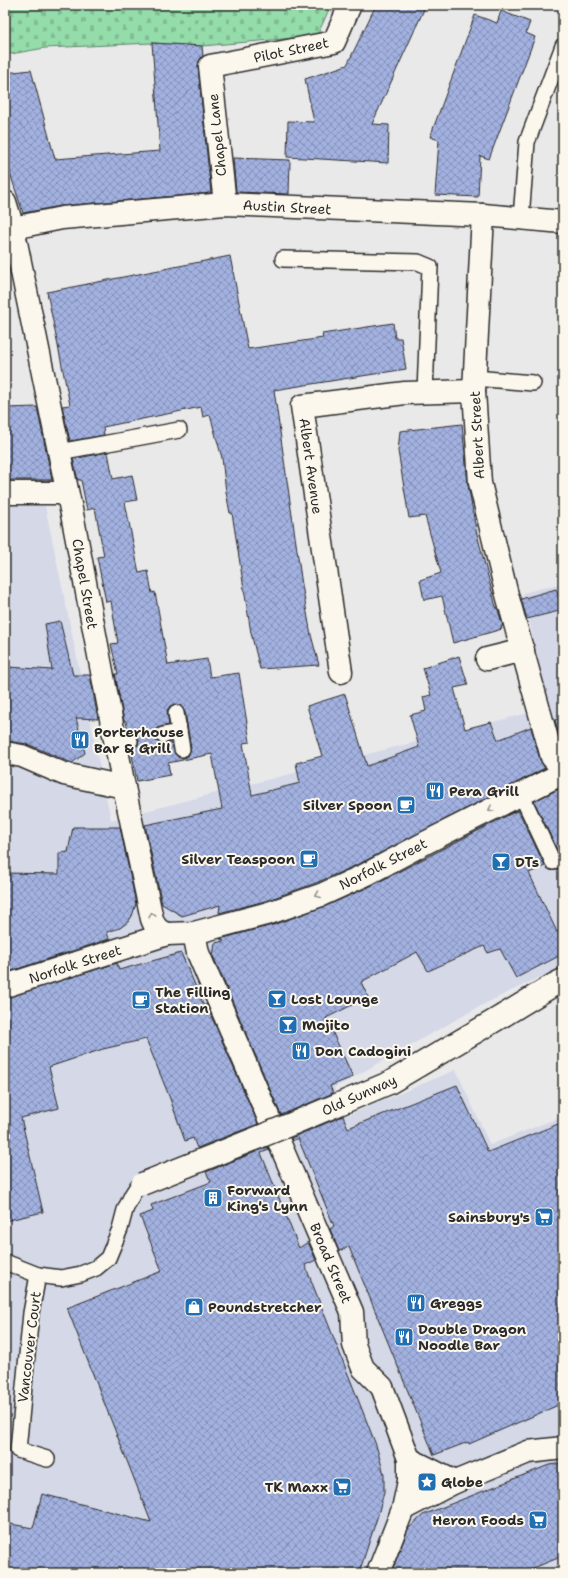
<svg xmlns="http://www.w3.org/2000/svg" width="568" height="1578" font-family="'Shantell Sans',sans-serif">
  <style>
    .built { fill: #d4d8e7 }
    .cemetery { fill: url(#cemetery-stones); stroke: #60846a }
    .building { fill: url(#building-cross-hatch); stroke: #2b2b2b; fill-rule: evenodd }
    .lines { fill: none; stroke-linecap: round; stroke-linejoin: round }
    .service-casing { stroke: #2b2b2b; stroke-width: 18 }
    .pedestrian-casing { stroke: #2b2b2b; stroke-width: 25 }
    .minor-casing { stroke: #2b2b2b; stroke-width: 25 }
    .service { stroke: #fbf7ec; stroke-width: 15 }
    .pedestrian { stroke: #fbf7ec; stroke-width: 22 }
    .minor { stroke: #fbf7ec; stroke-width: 22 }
    .minor-bridge-casing { stroke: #2b2b2b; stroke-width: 25; stroke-linecap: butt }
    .minor-bridge { stroke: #fbf7ec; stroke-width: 22 }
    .oneway { stroke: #93918c }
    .labels { text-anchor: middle; stroke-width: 4; stroke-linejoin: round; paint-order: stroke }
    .street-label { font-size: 14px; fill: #2b2b2b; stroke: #fbf7ec }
    .poi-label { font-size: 14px; font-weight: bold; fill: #2b2b2b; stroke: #fbf7ec; text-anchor: start }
  </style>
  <defs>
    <pattern id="cemetery-stones" width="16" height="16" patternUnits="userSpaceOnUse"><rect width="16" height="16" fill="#94dcaa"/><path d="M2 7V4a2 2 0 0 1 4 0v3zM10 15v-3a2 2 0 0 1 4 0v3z" fill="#80bd92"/></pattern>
    <pattern id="building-cross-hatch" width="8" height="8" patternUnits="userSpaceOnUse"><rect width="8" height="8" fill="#a2b1e0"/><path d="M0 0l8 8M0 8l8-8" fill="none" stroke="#8490b6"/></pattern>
  </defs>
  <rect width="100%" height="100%" fill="#e9e9ea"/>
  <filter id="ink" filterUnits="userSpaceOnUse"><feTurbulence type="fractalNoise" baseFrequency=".025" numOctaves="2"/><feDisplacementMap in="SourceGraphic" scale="8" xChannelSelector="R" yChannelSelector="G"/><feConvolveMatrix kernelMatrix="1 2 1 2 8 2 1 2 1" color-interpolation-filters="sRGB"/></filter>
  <g filter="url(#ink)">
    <polygon class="built" points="5,505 45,506 111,820 540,710 541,673 523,593 563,583 563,966 484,1004 334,1088 346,1116 456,1070 490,1145 563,1116 563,1573 5,1573"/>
    <polygon class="cemetery" points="5,5 331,5 317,36 202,46 152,43 45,48 5,55"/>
    <g class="building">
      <polygon points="376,5 426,5 372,124 389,125 388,163 287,157 288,121 314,122 305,79 347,65"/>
      <polygon points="501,11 530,22 526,33 535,37 489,159 480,156 478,197 435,195 439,140 430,137 475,15 497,23"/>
      <polygon points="152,43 202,46 203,56 199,61 198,67 211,193 61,206 23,213 5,158 5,73 31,70 55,159 160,151"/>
      <polygon points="233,158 290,160 289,194 236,192"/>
      <polygon points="230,256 248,349 323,338 322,334 393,323 395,338 401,338 406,369 274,390 302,585 311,635 319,665 260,669 251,633 232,513 230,513 226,492 222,458 210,415 203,417 201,407 103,427 104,435 70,441 62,406 70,405 47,292"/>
      <polygon points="37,407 52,480 5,480 5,408"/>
      <polygon points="462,424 468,484 476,530 496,607 497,607 503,626 501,626 502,629 453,643 442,596 424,600 420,580 441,573 425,516 409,518 398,451 400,431"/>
      <path d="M108 452 113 479 132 475 137 500 125 502 139 573 148 571 152 593 155 592 168 665 207 659 210 677 239 673 250 742 243 743 252 795 300 783 296 763 322 756 307 706 345 694 367 766 419 747 410 715 426 711 423 697 431 695 423 668 459 656 468 685 454 688 465 729 491 722 498 740 531 727 540 760 545 768 361 863 316 883 265 901 219 913 220 905 182 916 162 904 145 825 222 809 212 754 168 763 170 775 137 781 131 750 138 745 139 739 134 733 128 732 126 721H124L115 674H118L111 644 118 643 111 601 106 602 97 557 104 556 95 508 87 510 81 480H78L73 459ZM174 704 180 705 185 712 191 748 188 756 184 758H179L175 754 172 743H160L156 741 154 736 155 732 157 728 169 725 167 710 170 706Z"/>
      <polygon points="556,589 563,610 527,619 521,599"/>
      <polygon points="60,621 73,675 90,675 98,719 76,718 85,753 72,763 27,744 7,741 9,667 52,670 45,624"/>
      <polygon points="563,717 563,750 555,720"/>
      <polygon points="563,787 563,860 562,860 534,801"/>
      <polygon points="518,810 545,866 529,873 557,932 563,929 563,954 516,978 500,949 488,953 484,946 428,971 417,952 361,982 368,997 326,1018 353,1077 330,1086 333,1093 281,1115 213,956 215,943 224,941 220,939 273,925 326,906 373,885"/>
      <polygon points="73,827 120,827 136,904 132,916 128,922 120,928 107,932 109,939 5,973 5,873 59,874 59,853 68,852"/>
      <polygon points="181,953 206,1010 206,1004 258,1124 197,1148 193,1138 185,1141 169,1096 146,1039 103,1049 49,1067 59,1108 21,1118 43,1212 5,1221 5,998 117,963 119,970"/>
      <polygon points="457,1085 488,1152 563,1122 563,1403 469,1444 468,1442 434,1455 349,1247 339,1251 330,1229 334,1226 298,1138 292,1141 291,1138 343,1116 348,1128"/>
      <polygon points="268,1147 269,1150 261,1153 299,1248 308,1242 316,1260 305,1265 376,1445 384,1474 384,1492 378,1515 359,1573 5,1573 5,1523 33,1528 42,1494 151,1522 67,1308 162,1271 140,1216 153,1211 151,1205 211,1182 206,1172"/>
      <polygon points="563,1463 563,1556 521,1573 391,1573 408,1529 423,1515 549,1465"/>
    </g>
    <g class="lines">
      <defs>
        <g id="service">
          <polyline points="521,218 527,142 563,46"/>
          <polyline points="283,259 418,262 430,267 425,392"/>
          <polyline points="475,378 533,383"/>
          <polyline points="59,452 179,430"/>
          <polyline points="176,713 182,749"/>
          <polyline points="163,735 179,732"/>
          <polyline points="115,743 130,741"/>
          <polyline points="521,794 553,862"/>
          <polyline points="5,1262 38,1275"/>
          <polyline points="47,1459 18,1450 31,1313 38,1275 61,1278 81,1274 96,1268 108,1258 120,1229 125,1210 132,1195 137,1187 142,1184"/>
        </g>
        <g id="pedestrian">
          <polyline points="194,933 198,953 352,1312 354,1345 363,1368 382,1387 409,1459 409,1481 403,1509 378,1573"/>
          <polyline points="5,986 167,934"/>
          <polyline points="409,1459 455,1482"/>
          <polyline points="403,1509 455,1482 528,1452 563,1448"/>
        </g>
        <g id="minor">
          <polyline points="5,202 13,228 73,519 124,787 152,919 155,926 160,931 167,934 194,933 269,913 321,895 367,874 425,843 563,773"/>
          <polyline points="225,204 210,66 334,42 350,5"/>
          <polyline points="483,215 474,391 480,483 506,591 552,757 559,765 563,767"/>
          <polyline points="13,228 62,218 225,204 483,215 563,222"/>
          <polyline points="5,493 67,493"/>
          <polyline points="487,659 523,650"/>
          <polyline points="341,672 302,406 405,393 474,391"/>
          <polyline points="5,753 22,756 64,774 124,787"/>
          <polyline points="504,1015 555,984 563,980"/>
        </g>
      </defs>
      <use href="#service" class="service-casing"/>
      <use href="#pedestrian" class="pedestrian-casing"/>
      <use href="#minor" class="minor-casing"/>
      <use href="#service" class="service"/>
      <use href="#pedestrian" class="pedestrian"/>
      <use href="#minor" class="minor"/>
      <defs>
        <polyline id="minor-bridge" points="142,1184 294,1123 389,1083 504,1015"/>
      </defs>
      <use href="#minor-bridge" class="minor-bridge-casing"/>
      <use href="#minor-bridge" class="minor-bridge"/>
    </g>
    <defs><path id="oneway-chevron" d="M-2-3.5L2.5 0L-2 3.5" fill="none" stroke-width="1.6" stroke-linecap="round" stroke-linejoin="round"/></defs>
    <g class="oneway">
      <use href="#oneway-chevron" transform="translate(491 809) rotate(153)"/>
      <use href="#oneway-chevron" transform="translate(318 895) rotate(159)"/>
      <use href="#oneway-chevron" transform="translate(152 915) rotate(-104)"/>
    </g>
  </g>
  <defs>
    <symbol id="restaurant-square" viewBox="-11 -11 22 22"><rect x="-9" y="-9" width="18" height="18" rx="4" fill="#1f6fb2" stroke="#fbf7ec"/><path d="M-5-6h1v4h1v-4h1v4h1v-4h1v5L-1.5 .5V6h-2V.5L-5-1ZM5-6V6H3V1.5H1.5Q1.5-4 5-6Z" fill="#fff"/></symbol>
    <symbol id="cafe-square" viewBox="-11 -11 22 22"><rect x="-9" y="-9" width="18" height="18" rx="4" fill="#1f6fb2" stroke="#fbf7ec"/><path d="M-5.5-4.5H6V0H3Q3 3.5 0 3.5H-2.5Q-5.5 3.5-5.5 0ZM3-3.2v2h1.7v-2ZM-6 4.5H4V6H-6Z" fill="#fff"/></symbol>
    <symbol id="bar-square" viewBox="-11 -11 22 22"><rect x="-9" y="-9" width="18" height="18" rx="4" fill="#1f6fb2" stroke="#fbf7ec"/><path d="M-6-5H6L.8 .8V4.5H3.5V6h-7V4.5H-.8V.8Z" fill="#fff"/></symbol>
    <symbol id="building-square" viewBox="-11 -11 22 22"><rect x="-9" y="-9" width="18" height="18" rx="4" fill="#1f6fb2" stroke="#fbf7ec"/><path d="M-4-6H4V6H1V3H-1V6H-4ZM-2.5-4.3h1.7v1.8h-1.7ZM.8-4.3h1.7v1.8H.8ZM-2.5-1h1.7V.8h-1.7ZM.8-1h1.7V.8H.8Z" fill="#fff"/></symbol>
    <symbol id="supermarket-square" viewBox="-11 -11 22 22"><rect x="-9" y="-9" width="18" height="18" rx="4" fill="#1f6fb2" stroke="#fbf7ec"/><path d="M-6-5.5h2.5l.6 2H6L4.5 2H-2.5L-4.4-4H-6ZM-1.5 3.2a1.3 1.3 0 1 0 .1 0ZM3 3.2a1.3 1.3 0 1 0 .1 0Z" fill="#fff"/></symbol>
    <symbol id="shop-square" viewBox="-11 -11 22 22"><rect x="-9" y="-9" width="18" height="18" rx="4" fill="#1f6fb2" stroke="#fbf7ec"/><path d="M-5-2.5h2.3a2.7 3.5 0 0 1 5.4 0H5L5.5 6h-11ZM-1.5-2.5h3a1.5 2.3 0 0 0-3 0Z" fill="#fff"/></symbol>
    <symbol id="sight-square" viewBox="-11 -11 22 22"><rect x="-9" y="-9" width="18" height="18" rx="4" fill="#1f6fb2" stroke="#fbf7ec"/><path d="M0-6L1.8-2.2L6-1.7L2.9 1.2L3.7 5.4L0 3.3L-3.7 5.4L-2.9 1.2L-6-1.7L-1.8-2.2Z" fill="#fff"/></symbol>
  </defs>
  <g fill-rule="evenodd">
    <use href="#restaurant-square" x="69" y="729" width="22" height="22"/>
    <use href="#restaurant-square" x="424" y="780" width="22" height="22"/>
    <use href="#cafe-square" x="395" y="794" width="22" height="22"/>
    <use href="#cafe-square" x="298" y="848" width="22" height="22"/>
    <use href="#bar-square" x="490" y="851" width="22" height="22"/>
    <use href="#bar-square" x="266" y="988" width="22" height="22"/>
    <use href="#cafe-square" x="130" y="989" width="22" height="22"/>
    <use href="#bar-square" x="277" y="1014" width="22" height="22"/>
    <use href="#restaurant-square" x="290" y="1040" width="22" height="22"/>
    <use href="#building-square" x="202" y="1187" width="22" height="22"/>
    <use href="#supermarket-square" x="533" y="1206" width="22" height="22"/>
    <use href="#restaurant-square" x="405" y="1292" width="22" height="22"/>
    <use href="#shop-square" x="183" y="1296" width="22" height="22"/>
    <use href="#restaurant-square" x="393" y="1326" width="22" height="22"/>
    <use href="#sight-square" x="416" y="1471" width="22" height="22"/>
    <use href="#supermarket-square" x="331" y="1476" width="22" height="22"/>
    <use href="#supermarket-square" x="527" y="1509" width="22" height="22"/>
  </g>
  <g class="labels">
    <g class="street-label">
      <text transform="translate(291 50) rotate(-12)" y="5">Pilot Street</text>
      <text transform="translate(217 135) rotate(-96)" y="5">Chapel Lane</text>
      <text transform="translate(287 207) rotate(3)" y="5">Austin Street</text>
      <text transform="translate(477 435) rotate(-93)" y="5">Albert Street</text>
      <text transform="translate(311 466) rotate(82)" y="5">Albert Avenue</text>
      <text transform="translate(85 584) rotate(80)" y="5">Chapel Street</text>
      <text transform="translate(383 864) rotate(-27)" y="5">Norfolk Street</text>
      <text transform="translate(75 964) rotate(-18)" y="5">Norfolk Street</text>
      <text transform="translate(359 1095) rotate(-24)" y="5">Old Sunway</text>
      <text transform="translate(331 1263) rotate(67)" y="5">Broad Street</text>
      <text transform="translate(29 1347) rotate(-83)" y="5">Vancouver Court</text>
    </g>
    <g class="poi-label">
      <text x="94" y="737">Porterhouse<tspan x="94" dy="16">Bar &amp; Grill</tspan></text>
      <text x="449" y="796">Pera Grill</text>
      <text x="392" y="810" text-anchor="end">Silver Spoon</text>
      <text x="295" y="864" text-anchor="end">Silver Teaspoon</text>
      <text x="515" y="867">DTs</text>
      <text x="155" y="997">The Filling<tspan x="155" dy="16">Station</tspan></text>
      <text x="291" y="1004">Lost Lounge</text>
      <text x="302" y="1030">Mojito</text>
      <text x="315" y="1056">Don Cadogini</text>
      <text x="227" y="1195">Forward<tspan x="227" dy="16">King's Lynn</tspan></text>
      <text x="530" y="1222" text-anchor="end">Sainsbury's</text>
      <text x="430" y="1308">Greggs</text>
      <text x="208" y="1312">Poundstretcher</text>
      <text x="418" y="1334">Double Dragon<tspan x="418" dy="16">Noodle Bar</tspan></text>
      <text x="441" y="1487">Globe</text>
      <text x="328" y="1492" text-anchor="end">TK Maxx</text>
      <text x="524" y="1525" text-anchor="end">Heron Foods</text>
    </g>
  </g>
  <rect width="568" height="1578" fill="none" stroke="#fbf7ec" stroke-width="20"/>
  <rect x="10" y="10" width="548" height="1558" fill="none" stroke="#2b2b2b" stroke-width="1.5" filter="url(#ink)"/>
</svg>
